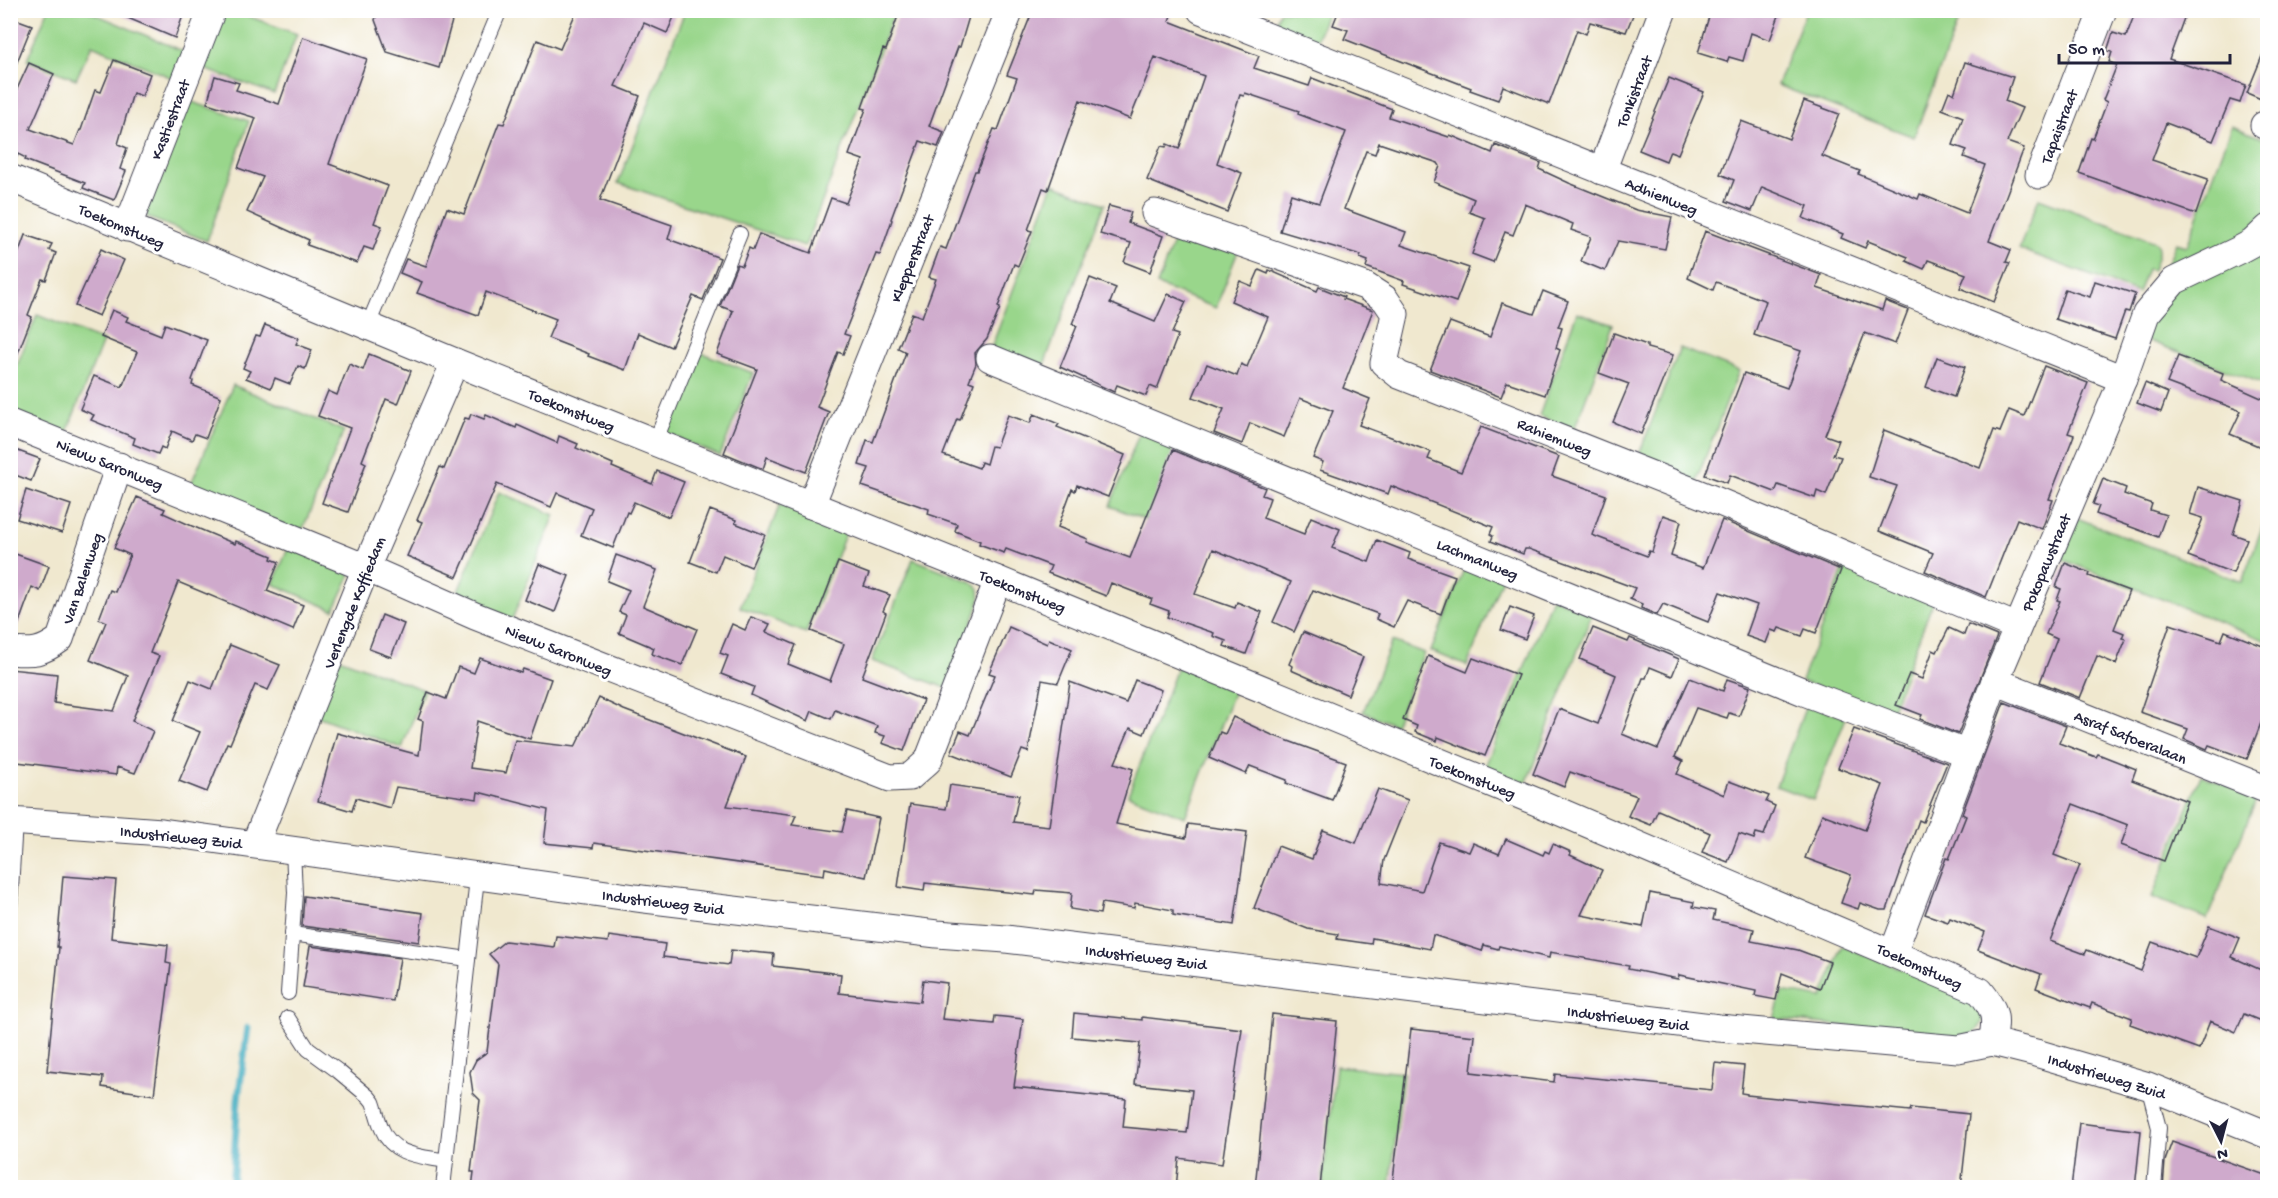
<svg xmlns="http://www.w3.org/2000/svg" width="2278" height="1198" font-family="'Gochi Hand',sans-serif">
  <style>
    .green { fill: #99d68b; stroke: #5e7c63; stroke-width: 1.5 }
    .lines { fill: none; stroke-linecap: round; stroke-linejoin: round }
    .stream { stroke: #40acbf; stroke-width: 7 }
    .building { fill: #cfaacc }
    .lane-casing { stroke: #414051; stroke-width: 16 }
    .street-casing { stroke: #414051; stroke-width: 29 }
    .lane { stroke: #fff; stroke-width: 14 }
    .street { stroke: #fff; stroke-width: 27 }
    .labels { text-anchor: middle; stroke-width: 6; stroke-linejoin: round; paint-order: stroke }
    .street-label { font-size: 16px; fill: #22223b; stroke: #fff }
  </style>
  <rect width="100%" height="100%" fill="#fff"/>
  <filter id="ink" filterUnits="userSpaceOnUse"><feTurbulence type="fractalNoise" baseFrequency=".0167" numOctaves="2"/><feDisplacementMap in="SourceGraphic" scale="12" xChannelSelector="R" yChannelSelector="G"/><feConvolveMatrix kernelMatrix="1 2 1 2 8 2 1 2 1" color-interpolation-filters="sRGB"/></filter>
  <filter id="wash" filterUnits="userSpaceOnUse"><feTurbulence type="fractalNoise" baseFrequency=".008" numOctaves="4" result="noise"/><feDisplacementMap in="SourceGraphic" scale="24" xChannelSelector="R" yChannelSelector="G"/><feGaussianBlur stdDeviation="1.35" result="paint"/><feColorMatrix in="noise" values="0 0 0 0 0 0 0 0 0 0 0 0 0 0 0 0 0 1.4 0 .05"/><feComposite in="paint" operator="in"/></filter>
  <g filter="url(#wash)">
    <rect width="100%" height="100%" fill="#f0e8cf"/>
    <g class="green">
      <polygon points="48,10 88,11 185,52 175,79 92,45 76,79 27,60"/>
      <polygon points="221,11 234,11 297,34 274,94 199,67"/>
      <polygon points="685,11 895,11 805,246 618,183"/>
      <polygon points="1280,11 1328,11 1313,49 1271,33"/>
      <polygon points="1806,11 1962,11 1914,137 1777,85"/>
      <polygon points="186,100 249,121 207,241 147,217 146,209"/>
      <polygon points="2232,126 2267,140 2267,385 2138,337 2176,243 2187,246"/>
      <polygon points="1053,184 1105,204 1042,370 990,351"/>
      <path d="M2039 198 2156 242C2161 252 2156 260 2153 270L2147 269 2138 293 2019 249Z"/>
      <polygon points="1178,229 1238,251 1216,308 1157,285"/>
      <polygon points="1577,312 1613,325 1574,430 1539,416"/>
      <polygon points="37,315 103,341 65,437 11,416 10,383"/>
      <polygon points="1680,348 1739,371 1695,484 1636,462"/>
      <polygon points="697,351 753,373 720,456 666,433"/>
      <polygon points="233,385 344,431 301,533 190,486"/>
      <polygon points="1141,429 1204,453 1173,531 1110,506"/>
      <polygon points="499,492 555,515 511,622 455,599"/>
      <polygon points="780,504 847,530 806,633 740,607"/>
      <polygon points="2267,514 2267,641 2061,559 2077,518 2242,582"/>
      <polygon points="290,544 345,565 350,576 334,610 273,584"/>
      <polygon points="913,559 972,582 979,589 980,600 949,689 872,661"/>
      <polygon points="1467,562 1503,576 1467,666 1431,651"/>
      <polygon points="1845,566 1933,602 1890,714 1801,681"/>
      <polygon points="1552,597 1592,614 1526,784 1485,767"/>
      <polygon points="1392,641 1424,653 1395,725 1363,712"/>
      <polygon points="339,658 424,690 402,748 317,716"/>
      <polygon points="1178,666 1235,688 1185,817 1128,795"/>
      <polygon points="1807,703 1846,718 1813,800 1776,786"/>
      <polygon points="2201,775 2257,798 2207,919 2152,897"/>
      <path d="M1842 946 1969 995 1983 1017C1980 1032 1974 1035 1960 1037L1774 1019 1782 991 1822 998Z"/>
      <polygon points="1336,1066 1403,1073 1390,1187 1322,1187"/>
    </g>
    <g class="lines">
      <polyline class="stream" points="232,1188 238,1099 248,1028"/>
    </g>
    <g id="blocks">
      <g class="building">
        <polygon points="109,10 185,10 175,38"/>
        <polygon points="378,10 455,10 439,68 387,52 375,20"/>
        <polygon points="577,10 677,10 667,33 644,23 615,86 640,96 600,200 672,225 668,239 720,258 703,300 693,296 671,347 638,333 625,370 588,356 589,354 548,338 556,319 486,292 478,315 417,293 422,282 400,273 406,259 426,266 447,208 464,214 499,123 504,124 537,40 560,49"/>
        <polygon points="900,10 971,10 960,47 958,47 929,126 944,132 938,147 920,141 891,219 892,220 880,255 876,254 844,334 850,336 843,354 838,352 817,407 829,412 806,472 767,457 763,469 724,453 757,369 717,354 733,311 720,306 737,264 742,266 749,248 753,250 759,234 811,253 831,198 846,203 863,160 849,155 866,109 862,108 883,49 886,50"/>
        <polygon points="1033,10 1173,10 1169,21 1259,56 1254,68 1309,86 1312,78 1392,109 1389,117 1449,137 1450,135 1492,153 1495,145 1541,163 1539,169 1569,183 1636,210 1672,217 1665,249 1618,241 1605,271 1581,261 1591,237 1571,230 1573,224 1525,204 1513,235 1505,232 1493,262 1472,254 1485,218 1469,212 1474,199 1434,182 1440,166 1438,163 1379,143 1375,154 1366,151 1344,209 1406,232 1401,245 1469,268 1456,302 1403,284 1404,281 1366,267 1368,261 1360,258 1361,255 1280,231 1291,194 1319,203 1346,132 1298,114 1299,111 1245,93 1244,96 1240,95 1217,163 1242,173 1227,212 1147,180 1161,146 1166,147 1167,144 1179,149 1204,76 1155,57 1130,119 1080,100 1048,190 1043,188 1028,230 1032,231 1018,266 1014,264 998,307 1000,308 987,339 975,353 976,364 969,381 974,383 960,420 957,419 943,455 979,468 981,462 986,464 991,446 996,447 1008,415 1030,423 1034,414 1059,424 1057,427 1125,455 1108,497 1077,485 1075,491 1072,489 1058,527 1088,539 1087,542 1130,558 1173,450 1265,488 1262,495 1270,498 1263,518 1304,534 1311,517 1340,529 1332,548 1369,562 1377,540 1410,553 1408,559 1455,576 1441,614 1407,601 1394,627 1376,619 1378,614 1313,590 1294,632 1273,622 1291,582 1213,549 1195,594 1235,608 1237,602 1262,612 1246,654 1224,646 1226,641 1213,636 1214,633 1167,617 1169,611 1150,604 1152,599 1111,583 1106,596 1048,573 1051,566 1006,549 1004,553 979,544 980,541 955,531 957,524 928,514 929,509 862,486 869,468 859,465 867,440 873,442 906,352 898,348 912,313 922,317 936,279 929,277 940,247 946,249 975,171 977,171 994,129 998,130 1017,78 1007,75"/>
        <polygon points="1339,10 1429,10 1446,17 1448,10 1635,10 1626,32 1590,22 1586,34 1577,30 1549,104 1503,86 1498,100 1470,90 1471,88 1344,39 1348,30 1333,25"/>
        <polygon points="1711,10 1781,10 1770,40 1751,33 1743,61 1729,57 1727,62 1698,53"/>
        <polygon points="2136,10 2187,10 2169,59 2246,85 2240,103 2230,100 2213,141 2166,123 2152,160 2208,179 2196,214 2079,173 2091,138 2093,139 2107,102 2103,100 2117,65 2109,62 2112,52 2107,51 2113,33 2126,37"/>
        <polygon points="10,17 32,25 11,77 10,77"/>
        <polygon points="303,37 367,59 329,164 388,186 374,223 382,226 373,250 364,247 357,263 307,245 309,240 247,212 263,177 238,168 256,118 207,103 215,76 239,83 236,90 279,104"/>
        <polygon points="2267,44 2268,44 2268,102 2247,93"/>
        <polygon points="114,60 150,74 142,96 133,93 118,144 127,148 120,169 126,171 114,200 83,188 85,183 25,160 26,158 18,154 14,163 10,163 10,87 17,89 29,63 54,74 30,129 74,145 80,130 81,130 95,90 101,92"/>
        <polygon points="1965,62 2013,77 2005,101 2022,108 2007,142 2024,148 1989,241 2011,250 2006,262 2010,263 1994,302 1960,288 1966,274 1928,260 1924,269 1906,261 1908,257 1868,241 1865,248 1841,238 1843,234 1803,218 1808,206 1762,187 1752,211 1726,201 1734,180 1720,174 1741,121 1789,139 1804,101 1839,114 1822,156 1860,171 1858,174 1918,199 1920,194 1967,213 1985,165 1964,157 1967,150 1953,145 1963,117 1942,109 1949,91 1954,94"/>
        <polygon points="1669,78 1704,92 1678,154 1670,151 1666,161 1639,150"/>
        <polygon points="1109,206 1131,212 1128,223 1163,236 1150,272 1124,262 1131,243 1100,234"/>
        <polygon points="1705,231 1821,275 1817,288 1882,310 1885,301 1908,310 1895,344 1865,333 1825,435 1839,440 1833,455 1841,457 1826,495 1817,491 1815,498 1778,485 1775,492 1730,475 1727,483 1705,475 1744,373 1787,388 1801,351 1754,335 1766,301 1716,282 1713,290 1688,278"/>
        <polygon points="25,235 52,244 49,250 56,253 46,280 42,279 28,315 32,317 12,368 10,368 10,276"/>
        <polygon points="101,249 124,260 99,316 75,306"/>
        <polygon points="1259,270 1268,274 1269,270 1317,291 1319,287 1344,297 1343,299 1373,310 1343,388 1370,399 1359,425 1431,452 1428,459 1461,472 1481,427 1559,457 1552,476 1606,495 1592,535 1647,556 1649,551 1652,552 1663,515 1681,521 1671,556 1703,568 1722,520 1841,570 1816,633 1805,629 1802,636 1779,628 1777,632 1771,630 1766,643 1746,636 1757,605 1720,592 1708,622 1663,604 1657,615 1641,608 1642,604 1630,599 1635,588 1529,549 1525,549 1523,554 1491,541 1493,536 1490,534 1493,527 1391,486 1388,494 1320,470 1323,462 1313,458 1333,411 1300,398 1284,437 1250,423 1242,444 1214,433 1224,409 1193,397 1207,364 1237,376 1241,364 1247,367 1268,317 1231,301 1240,281 1252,286"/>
        <polygon points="1090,278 1116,288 1110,303 1155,322 1168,294 1186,302 1172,333 1178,335 1157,389 1150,386 1146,396 1117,385 1114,392 1060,367 1077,326 1072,324"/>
        <polygon points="2095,281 2135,294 2129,312 2125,311 2115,339 2055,319 2065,289 2090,297"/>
        <polygon points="1543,291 1568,301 1558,327 1562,328 1556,348 1560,350 1545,395 1507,382 1501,397 1430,370 1450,322 1490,337 1502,303 1534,314"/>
        <polygon points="112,310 128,317 126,321 161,335 165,324 207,340 192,380 193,381 192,385 221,397 206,438 195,434 192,440 172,431 165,449 161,447 158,454 133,444 135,438 91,420 94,415 80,409 94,376 122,387 137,352 101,337"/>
        <polygon points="265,325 299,338 296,344 312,350 305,369 298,366 290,384 275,378 271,388 246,378 250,371 243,368 256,336 260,337"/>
        <polygon points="1614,333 1647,345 1647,348 1673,355 1641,434 1613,422 1629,384 1599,373"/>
        <polygon points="369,354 411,371 398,404 386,399 362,461 366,463 348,512 322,503 350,428 318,416 328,391 337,395 349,364 363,370"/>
        <polygon points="2178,356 2223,373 2221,380 2268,401 2268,450 2230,434 2241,411 2167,383"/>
        <polygon points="1937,357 1965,367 1954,397 1926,387"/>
        <polygon points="2044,366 2088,383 2068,433 2074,435 2049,499 2053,500 2042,529 2017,519 1986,597 1925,571 1933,553 1879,531 1897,486 1869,477 1884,430 1980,468 1994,430 2000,432 2009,410 2024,416"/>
        <polygon points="2145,383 2168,393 2161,412 2137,403"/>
        <polygon points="471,414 484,419 486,415 516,428 517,425 557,443 559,436 578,444 576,448 613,464 612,467 652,484 657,471 684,482 669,517 634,502 629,513 627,512 613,548 581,535 592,508 557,493 551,507 497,484 457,577 407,556 422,522 417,520 440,467 444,469 465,418 469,419"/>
        <polygon points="10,448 40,459 31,481 10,473"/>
        <polygon points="2103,479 2126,488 2124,494 2152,504 2150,510 2166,515 2158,537 2096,514 2099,506 2093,504"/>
        <polygon points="2198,487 2243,501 2233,534 2247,539 2233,573 2188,556 2203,518 2190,514"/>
        <polygon points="26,490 71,505 62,533 17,519"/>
        <polygon points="137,497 165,509 163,513 192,526 235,544 236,541 272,556 271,559 279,562 267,591 303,605 293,630 178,582 150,653 159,656 132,721 153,731 135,773 117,767 116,775 10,761 10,669 57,674 54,703 114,711 128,676 90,660 106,622 99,619 110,590 115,592 130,555 114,548"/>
        <polygon points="710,510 736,520 735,523 765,535 751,567 723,555 716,572 690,562"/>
        <polygon points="10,552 49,566 40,591 32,587 14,636 10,635"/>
        <polygon points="616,555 657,570 643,606 697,629 682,665 652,654 654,648 619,633 626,615 619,612 629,590 607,581"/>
        <polygon points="838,562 869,574 864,586 890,595 883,611 886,613 862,677 923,700 904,751 882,743 885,736 875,733 877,726 835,710 831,719 812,711 808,721 751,695 754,687 721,674 728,656 720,653 732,624 745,630 751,617 770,624 766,632 796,645 788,664 830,681 844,644 811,631"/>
        <polygon points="2065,563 2090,573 2089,576 2129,591 2114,629 2124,633 2122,638 2126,639 2116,664 2097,656 2080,698 2040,682 2057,639 2046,634 2060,601 2057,600 2061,589 2056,587"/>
        <polygon points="539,564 569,576 555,612 525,600"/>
        <polygon points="1510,607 1534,616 1525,639 1501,630"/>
        <polygon points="382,615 404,624 391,657 369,649"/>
        <polygon points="1968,624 1997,636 1958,734 1920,719 1922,715 1896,705 1909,674 1922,679 1933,650 1937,652 1949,628 1964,635"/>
        <polygon points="2170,624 2221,641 2225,631 2268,648 2268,705 2247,759 2209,745 2207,749 2184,739 2188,729 2140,712"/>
        <polygon points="1009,627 1047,644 1049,639 1072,649 1058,683 1042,680 1028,752 1022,750 1011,777 951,753 960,731 970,735 995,675 989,673"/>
        <polygon points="1593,628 1628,642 1630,638 1679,659 1672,676 1650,667 1646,678 1643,678 1622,734 1658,749 1690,678 1723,691 1727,679 1750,687 1739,716 1729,713 1727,718 1696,708 1675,757 1683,761 1677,774 1724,795 1729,781 1769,796 1766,802 1775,806 1764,835 1756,833 1754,839 1739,834 1728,862 1702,852 1710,833 1658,810 1651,825 1628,816 1637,796 1570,772 1564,787 1533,774 1559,709 1598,724 1616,675 1580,659"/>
        <polygon points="1303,632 1363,657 1348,695 1291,670 1292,666 1289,664"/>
        <polygon points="230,645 280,665 268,690 255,685 230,744 227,743 207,792 179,781 200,732 173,721 190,680 212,689"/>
        <polygon points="1428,656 1467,672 1473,658 1518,675 1485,756 1438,737 1437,741 1415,732 1417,726 1403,720"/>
        <polygon points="480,658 521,673 523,669 551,679 530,739 477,721 470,768 506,773 515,740 575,747 599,698 624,710 746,757 727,806 796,815 792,825 842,832 847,811 879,818 866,877 825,868 824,875 594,843 593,848 544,843 548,810 478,792 477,799 396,787 390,808 356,798 352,811 318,801 337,733 419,755 423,721 418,719 428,692 446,699 458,667 474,673"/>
        <polygon points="1135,680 1161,690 1144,734 1130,728 1115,763 1133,769 1116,824 1186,838 1188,824 1247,832 1234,925 1173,915 1173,910 1135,903 1134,908 1102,903 1100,914 1070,909 1072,893 1036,890 1035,895 925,883 924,891 898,887 910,804 946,809 950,785 1019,795 1013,822 1049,826 1070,682 1126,703"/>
        <polygon points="2004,702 2066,726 2059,743 2096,757 2098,754 2136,769 2132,780 2187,801 2164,861 2121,845 2128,825 2073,804 2054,855 2080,865 2050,941 2085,954 2087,950 2141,971 2152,942 2196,958 2209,926 2240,938 2232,957 2268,973 2268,1024 2244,1014 2236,1032 2210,1021 2199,1049 2130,1024 2132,1018 2092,1003 2090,1008 2036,988 2041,974 1978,950 1985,932 1950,918 1948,922 1925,914 1946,858 1949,859 1966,816 1962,814"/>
        <polygon points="1233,717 1272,735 1346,762 1332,800 1286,783 1287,780 1250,766 1246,774 1209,758 1220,732 1225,734"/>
        <polygon points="1854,729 1947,763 1923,822 1919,820 1887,910 1880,910 1860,903 1858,909 1841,903 1851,875 1805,858 1822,814 1865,830 1883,785 1838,768"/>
        <polygon points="1378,789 1408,800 1384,860 1381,883 1422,891 1439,842 1469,852 1473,843 1499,854 1506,839 1543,855 1545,851 1549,853 1553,844 1571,852 1570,855 1602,870 1581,915 1643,927 1650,893 1694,902 1693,907 1715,911 1713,920 1754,929 1751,941 1798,950 1830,962 1820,988 1782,973 1776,1000 1755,996 1756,991 1679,975 1678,979 1628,969 1629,966 1550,952 1549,958 1499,946 1498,949 1484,945 1482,951 1433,935 1430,949 1372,938 1371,944 1337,939 1338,934 1308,929 1254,908 1278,846 1312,859 1323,830 1356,843"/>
        <polygon points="63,876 116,880 111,938 168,945 166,963 171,964 154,1095 102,1087 103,1077 47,1071 59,947 57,947"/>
        <polygon points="304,896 423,913 419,942 302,926"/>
        <polygon points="556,936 608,942 609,936 665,944 663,957 729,965 731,950 774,954 773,966 841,974 839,993 920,1002 923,980 947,983 942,1019 994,1024 995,1016 1023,1019 1014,1087 1126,1099 1123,1127 1187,1133 1192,1090 1135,1084 1140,1043 1072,1037 1074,1013 1142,1020 1142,1017 1242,1029 1222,1164 1179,1158 1176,1188 472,1188 474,1172 471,1172 480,1100 473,1093 470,1072 476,1060 487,1052 498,964 489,954 505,941 554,947"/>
        <polygon points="310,946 400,958 393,1001 303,987"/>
        <polygon points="1272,1014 1337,1021 1320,1188 1255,1188"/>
        <polygon points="1411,1029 1475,1036 1471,1072 1554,1082 1555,1074 1712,1090 1715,1063 1744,1066 1741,1093 1747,1094 1747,1095 1910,1111 1911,1108 1969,1114 1961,1188 1392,1188"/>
        <polygon points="2079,1123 2141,1131 2135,1188 2071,1188"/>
        <polygon points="2172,1142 2268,1176 2268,1188 2163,1188 2165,1161"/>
      </g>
    </g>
  </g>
  <g filter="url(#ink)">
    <use href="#blocks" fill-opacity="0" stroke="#414051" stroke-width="1.5"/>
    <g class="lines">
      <defs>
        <g id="lane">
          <polyline points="368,325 500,10"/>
          <polyline points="655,442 740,234"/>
          <polyline points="10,907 15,821"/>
          <polyline points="292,934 468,959"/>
          <polyline points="288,993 295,893 293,850"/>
          <path d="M288 1018 308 1049 338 1071 369 1097 373 1102C376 1110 378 1120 382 1129 393 1156 420 1156 446 1161"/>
          <polyline points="2148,1086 2159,1128 2154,1188"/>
          <polyline points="443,1188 477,878"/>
        </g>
        <g id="street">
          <polyline points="1201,10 2123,379"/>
          <polyline points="2264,125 2268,126"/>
          <polyline points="1602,171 1663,10"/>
          <polyline points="2039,175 2103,10"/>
          <path d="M10 178 455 362 998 580 1537 802 1980 991C1996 1010 1997 1019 1992 1042"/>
          <polyline points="1155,213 1365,286 1385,299 1395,314 1384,363 1399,375 1715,500 2017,627"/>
          <polyline points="127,228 212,10"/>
          <polyline points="990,358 1804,692 1968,754"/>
          <polyline points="10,423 366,568 475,616 890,778 910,777 928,761 998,580"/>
          <polyline points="811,505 1010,10"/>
          <path d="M10 651C33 653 41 653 60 639L119 466"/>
          <polyline points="1995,681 2268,790"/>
          <polyline points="10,821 162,832 643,899 937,934 1006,939 1719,1028 1958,1049 1992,1042 2036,1053 2148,1086 2268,1135"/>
          <polyline points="255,844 366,568 455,362"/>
          <polyline points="1893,953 1995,681 2123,379 2146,314 2174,281 2239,250 2252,243 2268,228"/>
        </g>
      </defs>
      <use href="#lane" class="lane-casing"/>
      <use href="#street" class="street-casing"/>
      <use href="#lane" class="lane"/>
      <use href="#street" class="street"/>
    </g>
  </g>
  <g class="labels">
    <g class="street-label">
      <text transform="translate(1633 91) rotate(-69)" y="6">Tonkistraat</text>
      <text transform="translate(169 119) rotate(-69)" y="6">Kastiestraat</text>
      <text transform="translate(2058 126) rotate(-69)" y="6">Tapaistraat</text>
      <text transform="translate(1662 195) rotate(22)" y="6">Adhienweg</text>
      <text transform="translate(122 225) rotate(23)" y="6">Toekomstweg</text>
      <text transform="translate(911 258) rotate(-68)" y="6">Klepperstraat</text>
      <text transform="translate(572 409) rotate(22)" y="6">Toekomstweg</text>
      <text transform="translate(1555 436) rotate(22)" y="6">Rahiemweg</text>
      <text transform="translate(110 463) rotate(22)" y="6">Nieuw Saronweg</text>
      <text transform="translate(1478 558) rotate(22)" y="6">Lachmanweg</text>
      <text transform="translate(2045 562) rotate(-67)" y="6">Pokopawstraat</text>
      <text transform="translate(81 578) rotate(-71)" y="6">Van Balenweg</text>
      <text transform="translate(1023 590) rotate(22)" y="6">Toekomstweg</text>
      <text transform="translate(353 602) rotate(-68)" y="6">Verlengde Koffiedam</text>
      <text transform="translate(559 649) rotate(22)" y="6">Nieuw Saronweg</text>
      <text transform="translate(2131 736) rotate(22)" y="6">Asraf Safoeralaan</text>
      <text transform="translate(1473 776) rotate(22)" y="6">Toekomstweg</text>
      <text transform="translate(181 836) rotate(6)" y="6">Industrieweg Zuid</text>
      <text transform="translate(663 901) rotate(7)" y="6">Industrieweg Zuid</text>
      <text transform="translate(1146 956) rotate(7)" y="6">Industrieweg Zuid</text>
      <text transform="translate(1920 965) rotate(24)" y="6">Toekomstweg</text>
      <text transform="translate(1628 1017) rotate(7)" y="6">Industrieweg Zuid</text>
      <text transform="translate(2107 1075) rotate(17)" y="6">Industrieweg Zuid</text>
    </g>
  </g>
  <rect width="2278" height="1198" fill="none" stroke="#fff" stroke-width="36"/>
  <g transform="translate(2221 1141) rotate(174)" stroke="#ffffff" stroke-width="4.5" paint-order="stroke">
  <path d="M0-4.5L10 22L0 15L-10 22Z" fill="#22223b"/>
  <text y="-9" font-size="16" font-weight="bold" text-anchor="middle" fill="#22223b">N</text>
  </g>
  <path d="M2059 54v9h171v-9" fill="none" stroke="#22223b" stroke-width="3"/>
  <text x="2068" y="54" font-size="18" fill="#22223b" stroke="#ffffff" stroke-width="4.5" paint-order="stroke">50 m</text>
</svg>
